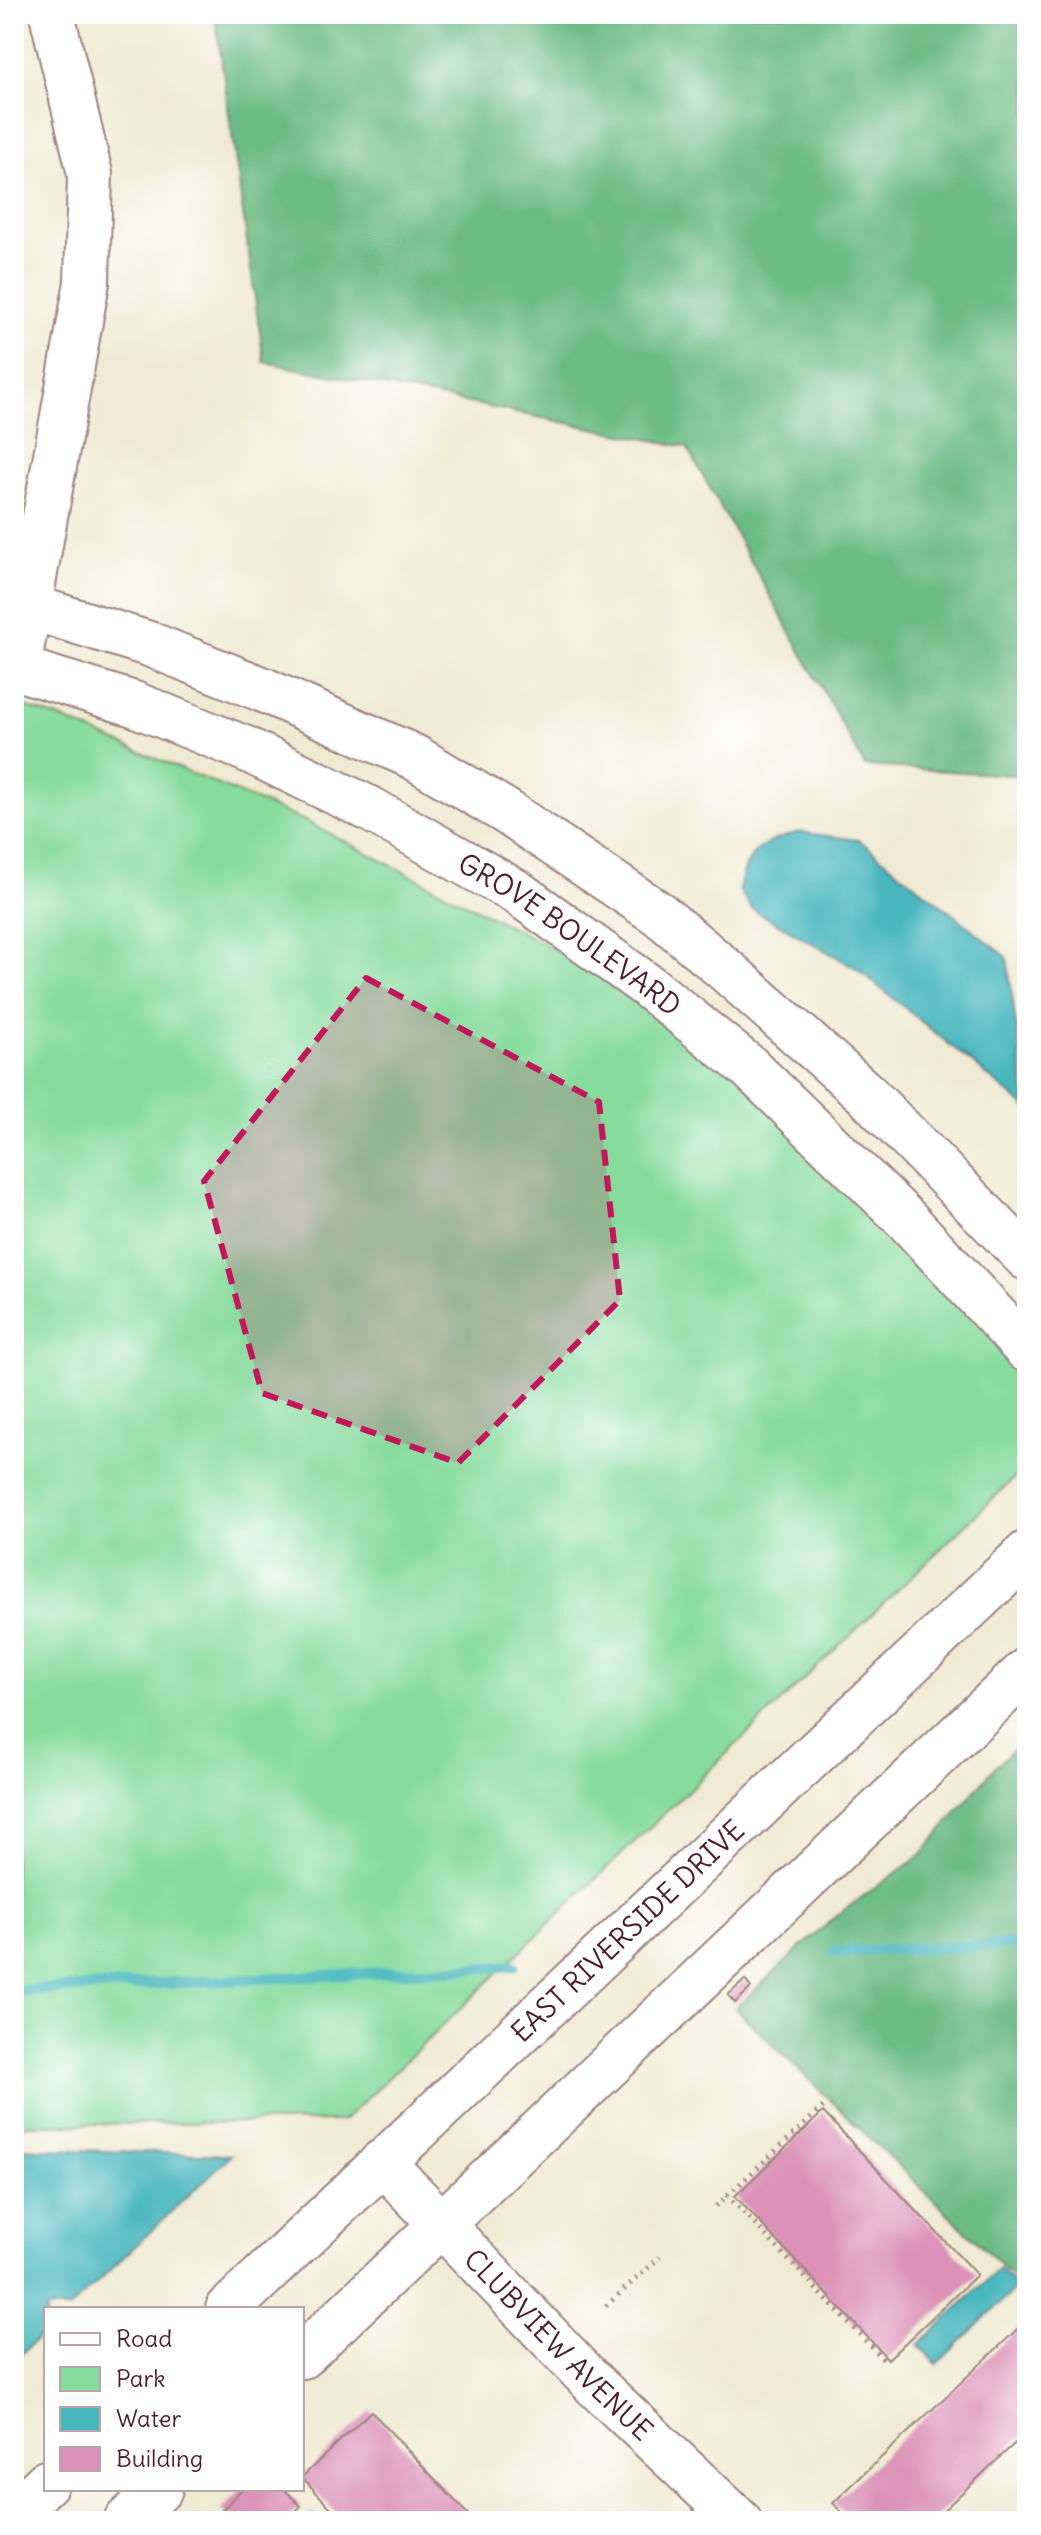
<svg xmlns="http://www.w3.org/2000/svg" width="1041" height="2535" font-family="Delius,sans-serif">
  <style>
    .green { fill: #86db9d; stroke: #687d64; stroke-width: 2 }
    .forest { fill: #6cbb84; stroke: #5b6d58; stroke-width: 2 }
    .water { fill: #48b7be; stroke: #496b74; stroke-width: 2 }
    .lines { fill: none; stroke-linecap: round; stroke-linejoin: round }
    .stream { stroke: #48b7be; stroke-width: 11 }
    .building { fill: #db91b8 }
    .minor-casing { stroke: #9d847e; stroke-width: 48 }
    .major-casing { stroke: #9d847e; stroke-width: 48 }
    .path { stroke: #9d847e; stroke-width: 5; stroke-dasharray: 2 6; stroke-linecap: butt }
    .minor { stroke: #fff; stroke-width: 44 }
    .major { stroke: #fff; stroke-width: 44 }
    .marked { fill: #c2185b; fill-opacity: 0.2; stroke: #c2185b; stroke-width: 6; stroke-dasharray: 16 10; stroke-linejoin: round }
    .labels { text-anchor: middle; stroke-width: 8; stroke-linejoin: round; paint-order: stroke }
    .street-label { font-size: 28px; fill: #4a1f2b; stroke: #fff }
  </style>
  <rect width="100%" height="100%" fill="#fff"/>
  <filter id="ink" filterUnits="userSpaceOnUse"><feTurbulence type="fractalNoise" baseFrequency=".0125" numOctaves="2"/><feDisplacementMap in="SourceGraphic" scale="16" xChannelSelector="R" yChannelSelector="G"/><feConvolveMatrix kernelMatrix="1 2 1 2 8 2 1 2 1" color-interpolation-filters="sRGB"/></filter>
  <filter id="wash" filterUnits="userSpaceOnUse"><feTurbulence type="fractalNoise" baseFrequency=".006" numOctaves="4" result="noise"/><feDisplacementMap in="SourceGraphic" scale="32" xChannelSelector="R" yChannelSelector="G"/><feGaussianBlur stdDeviation="1.8" result="paint"/><feColorMatrix in="noise" values="0 0 0 0 0 0 0 0 0 0 0 0 0 0 0 0 0 1.4 0 .05"/><feComposite in="paint" operator="in"/></filter>
  <g filter="url(#wash)">
    <rect width="100%" height="100%" fill="#f0ead2"/>
    <polygon class="green" points="14,703 62,719 307,822 685,1016 997,1317 1027,1383 1027,1466 343,2121 14,2125"/>
    <g class="forest">
      <polygon points="215,14 1027,14 1027,776 865,766 687,447 264,362"/>
      <polygon points="1027,1736 1027,2283 1024,2287 735,2008 837,1915 921,1855 994,1768"/>
    </g>
    <g class="water">
      <path d="M799 832 859 840 1007 957 1027 1108 856 968 752 909 739 890C747 849 761 844 799 832Z"/>
      <polygon points="14,2148 231,2155 69,2309 46,2309 46,2330 14,2361"/>
      <polygon points="1000,2268 1017,2287 937,2364 918,2345"/>
    </g>
    <g class="lines">
      <g class="stream">
        <polyline points="834,1952 1027,1944"/>
        <polyline points="14,1991 514,1966"/>
      </g>
    </g>
    <g id="blocks">
      <g class="building">
        <polygon points="745,1980 751,1988 735,2003 728,1995"/>
        <polygon points="823,2112 977,2275 888,2359 735,2196"/>
        <polygon points="1027,2320 1027,2432 932,2521 850,2521 833,2503"/>
        <polygon points="371,2411 474,2521 343,2521 302,2477"/>
        <polygon points="242,2489 288,2489 286,2491 301,2506 286,2521 233,2521 222,2510"/>
        <polygon points="1027,2508 1027,2521 1013,2521"/>
        <polygon points="313,2512 322,2521 305,2521"/>
      </g>
    </g>
  </g>
  <g filter="url(#ink)">
    <use href="#blocks" fill-opacity="0" stroke="#9d847e" stroke-width="2"/>
    <g class="lines">
      <defs>
        <g id="minor">
          <polyline points="14,602 149,644 264,690 414,757 505,811 659,914 728,972 866,1094 1027,1258"/>
          <path id="s1" d="M14 667 134 704 246 749 370 809 518 893 649 987 749 1067 907 1220 1027 1350"/>
          <polyline points="18,668 87,282 90,174 52,14"/>
          <path id="s2" d="M382 2162 597 2387 739 2521"/>
        </g>
        <g id="major">
          <path id="s3" d="M228 2309 1027 1553"/>
          <polyline points="302,2356 1027,1670"/>
          <polyline points="14,2514 46,2483"/>
          <polyline points="126,2521 160,2489"/>
        </g>
      </defs>
      <use href="#minor" class="minor-casing"/>
      <use href="#major" class="major-casing"/>
      <g class="path">
        <polyline points="727,2195 885,2361"/>
        <polyline points="716,2206 825,2105"/>
        <polyline points="606,2306 660,2257"/>
      </g>
      <use href="#minor" class="minor"/>
      <use href="#major" class="major"/>
    </g>
  </g>
  <path class="marked" d="M366 978 599 1102 620 1300 458 1463 262 1393 204 1181Z"/>
  <g class="labels">
    <g class="street-label">
      <text dy="10" stroke="none"><textPath href="#s1" startOffset="620">GROVE BOULEVARD</textPath></text>
      <text dy="10" stroke="none"><textPath href="#s3" startOffset="550">EAST RIVERSIDE DRIVE</textPath></text>
      <text dy="10" stroke="none"><textPath href="#s2" startOffset="254">CLUBVIEW AVENUE</textPath></text>
    </g>
  </g>
  <rect width="1041" height="2535" fill="none" stroke="#fff" stroke-width="48"/>
  <rect x="44" y="2307" width="260" height="184" fill="#ffffff" stroke="#b7a5aa" stroke-width="2"/>
  <rect x="60" y="2333" width="40" height="12" fill="#ffffff" stroke="#b7a5aa" stroke-width="2"/>
  <text x="116" y="2347" font-size="24" fill="#4a1f2b">Road</text>
  <rect x="60" y="2367" width="40" height="24" fill="#86db9d" stroke="#b7a5aa" stroke-width="2"/>
  <text x="116" y="2387" font-size="24" fill="#4a1f2b">Park</text>
  <rect x="60" y="2407" width="40" height="24" fill="#48b7be" stroke="#b7a5aa" stroke-width="2"/>
  <text x="116" y="2427" font-size="24" fill="#4a1f2b">Water</text>
  <rect x="60" y="2447" width="40" height="24" fill="#db91b8" stroke="#b7a5aa" stroke-width="2"/>
  <text x="116" y="2467" font-size="24" fill="#4a1f2b">Building</text>
</svg>
